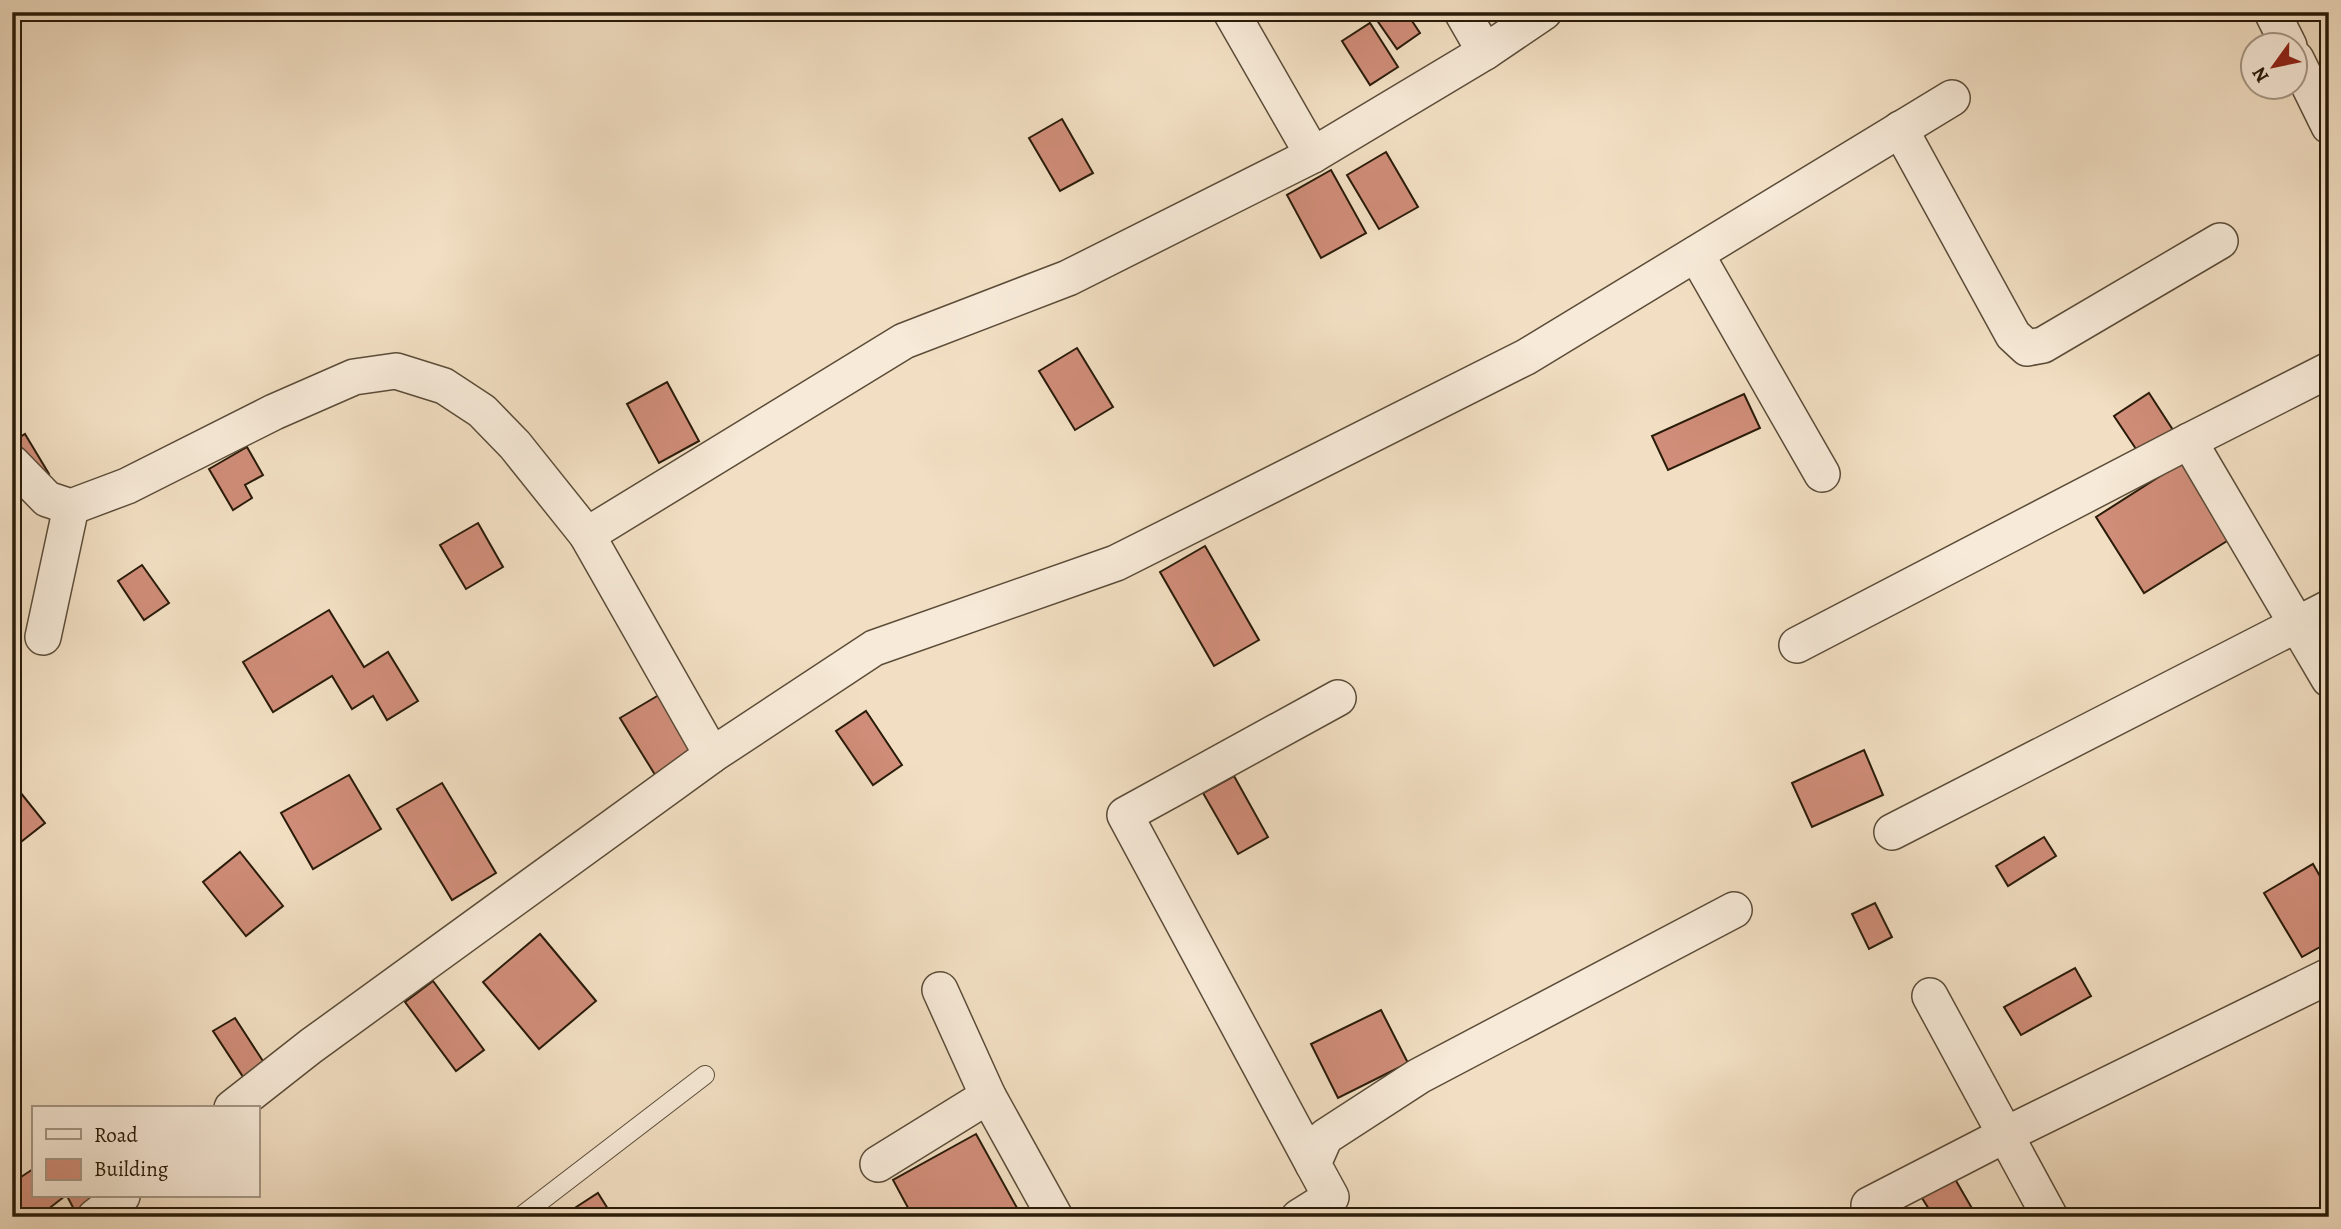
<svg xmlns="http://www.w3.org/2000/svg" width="2341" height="1229" font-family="Alegreya,serif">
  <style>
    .building { fill: #d08d79; stroke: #291b09; stroke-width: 2 }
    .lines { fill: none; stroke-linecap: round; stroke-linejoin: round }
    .lane-casing { stroke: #5b4c38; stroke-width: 20 }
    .street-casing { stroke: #5b4c38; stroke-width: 38 }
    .lane { stroke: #f7ead8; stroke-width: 18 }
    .street { stroke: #f7ead8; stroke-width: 35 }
  </style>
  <rect width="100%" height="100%" fill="#f2dfc3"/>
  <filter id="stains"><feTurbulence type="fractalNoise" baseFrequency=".00286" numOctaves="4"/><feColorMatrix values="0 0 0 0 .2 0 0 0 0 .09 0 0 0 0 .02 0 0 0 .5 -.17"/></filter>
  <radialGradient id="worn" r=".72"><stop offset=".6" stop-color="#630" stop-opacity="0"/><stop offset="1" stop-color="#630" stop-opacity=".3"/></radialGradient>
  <g class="building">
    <polygon points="1380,12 1406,12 1420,33 1397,49 1374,16"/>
    <polygon points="1370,23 1398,67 1370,85 1342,41"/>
    <polygon points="1062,119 1093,173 1060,191 1029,138"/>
    <polygon points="1386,152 1418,207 1379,229 1347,175"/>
    <polygon points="1331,170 1366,233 1321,258 1287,195"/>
    <polygon points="1077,348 1113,407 1075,430 1039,371"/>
    <polygon points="667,382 699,441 659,463 627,404"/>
    <polygon points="2149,393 2173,430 2138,452 2114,416"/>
    <polygon points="1744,394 1760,428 1668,470 1652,436"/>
    <polygon points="25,434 49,474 12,496 12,442"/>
    <polygon points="247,447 263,475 245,485 252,498 233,510 209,469"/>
    <polygon points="2187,459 2235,536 2144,593 2096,517"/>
    <polygon points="478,523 503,567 466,589 440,545"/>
    <polygon points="1205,546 1259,640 1214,666 1160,572"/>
    <polygon points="142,565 169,603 144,620 118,581"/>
    <polygon points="329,610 364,667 388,652 418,701 387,720 373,696 352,709 332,676 273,712 243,662"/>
    <polygon points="669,689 705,749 657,778 620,718"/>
    <polygon points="866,711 902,765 873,785 836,731"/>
    <polygon points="1864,750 1883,795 1812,827 1792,783"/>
    <polygon points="349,775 381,829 313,869 281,813"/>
    <polygon points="1234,776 1268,837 1238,854 1203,793"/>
    <polygon points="12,782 45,823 12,849"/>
    <polygon points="442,783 496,873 452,900 397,809"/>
    <polygon points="2044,837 2056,856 2008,886 1996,866"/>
    <polygon points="240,852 283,906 246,936 203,882"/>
    <polygon points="2313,864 2329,892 2329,942 2302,957 2264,893"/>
    <polygon points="1875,903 1892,937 1869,949 1852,914"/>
    <polygon points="540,934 596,1001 539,1049 483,982"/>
    <polygon points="2075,968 2091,996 2021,1035 2004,1007"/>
    <polygon points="433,981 484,1050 456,1071 405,1002"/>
    <polygon points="1381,1010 1408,1063 1338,1098 1311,1044"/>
    <polygon points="235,1018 272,1075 251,1089 213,1031"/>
    <polygon points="976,1134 1022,1217 913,1217 893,1180"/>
    <polygon points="33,1169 33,1196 65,1196 38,1217 12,1217 12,1183"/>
    <polygon points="1955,1179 1977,1217 1934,1217 1922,1198"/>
    <polygon points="598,1193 613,1217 573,1217 570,1211"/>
    <polygon points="67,1196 120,1196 87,1217 78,1217"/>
  </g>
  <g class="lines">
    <defs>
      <polyline id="lane" points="520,1217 705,1075"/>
      <g id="street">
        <polyline points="1231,12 1313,155"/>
        <polyline points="1462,12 1485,52"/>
        <polyline points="2272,12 2289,46"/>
        <polyline points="2296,59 2329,126"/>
        <polyline points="1900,129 2013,335 2027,348 2043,345 2220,241"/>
        <polyline points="1696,254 1822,474"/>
        <polyline points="2189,441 2329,679"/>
        <polyline points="12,463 47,499 71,507 127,486 274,412 354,377 396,371 444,386 482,411 515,445 587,535 712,755"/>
        <polyline points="587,535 904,341 1068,278 1313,155 1485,52 1544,12"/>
        <polyline points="43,637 71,507"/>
        <polyline points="1797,645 2189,441 2329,370"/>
        <polyline points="1892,832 2329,608"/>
        <polyline points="940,990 988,1096 1055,1217"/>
        <polyline points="1930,996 2050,1217"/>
        <polyline points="232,1108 311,1046 712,755 874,648 1116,563 1526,357 1952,98"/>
        <polyline points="878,1164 988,1096"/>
        <polyline points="1313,1164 1125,815 1338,698"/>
        <polyline points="1869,1205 2005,1135 2329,976"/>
        <polyline points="95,1217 122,1196"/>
        <polyline points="1299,1217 1331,1197 1313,1164 1325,1137 1419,1076 1734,910"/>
      </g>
    </defs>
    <use href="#lane" class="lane-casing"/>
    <use href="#street" class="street-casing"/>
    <use href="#lane" class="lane"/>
    <use href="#street" class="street"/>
  </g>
  <rect width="2341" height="1229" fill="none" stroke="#f2dfc3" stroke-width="42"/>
  <rect x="14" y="14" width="2313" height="1201" fill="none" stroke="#291b09" stroke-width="3.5"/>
  <rect x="21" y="21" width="2299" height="1187" fill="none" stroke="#291b09" stroke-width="2"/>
  <rect x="32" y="1106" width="228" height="91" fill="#f7ead8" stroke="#a59785" stroke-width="2"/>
  <rect x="46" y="1129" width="35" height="10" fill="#f7ead8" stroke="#a59785" stroke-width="2"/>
  <text x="94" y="1142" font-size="21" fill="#291b09">Road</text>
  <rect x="46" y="1159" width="35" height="21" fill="#d08d79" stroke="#a59785" stroke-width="2"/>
  <text x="94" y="1176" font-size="21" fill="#291b09">Building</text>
  <g transform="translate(2274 66) rotate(237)"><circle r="33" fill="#f7ead8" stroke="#a59785" stroke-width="2"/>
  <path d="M0-5L12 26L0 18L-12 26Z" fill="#8f2418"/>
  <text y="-10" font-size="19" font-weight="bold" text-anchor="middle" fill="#291b09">N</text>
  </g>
  <rect width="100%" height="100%" filter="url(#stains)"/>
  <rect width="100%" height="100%" fill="url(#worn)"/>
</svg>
